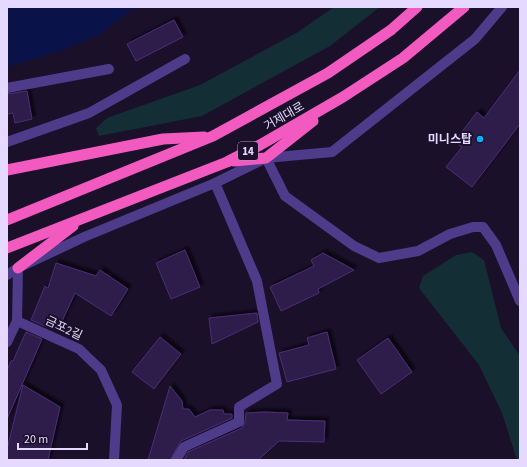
<svg xmlns="http://www.w3.org/2000/svg" width="527" height="467" font-family="'Source Sans 3','Noto Sans KR',sans-serif">
  <style>
    .green { fill: #132e34 }
    .water { fill: #0a1349 }
    .pier { fill: #1a102a }
    .building { fill: #2f1c4b; stroke: #4c2d77; filter: url(#shadow) }
    .lines { fill: none; stroke-linecap: round; stroke-linejoin: round }
    .service { stroke: #4e3b89; stroke-width: 10 }
    .minor { stroke: #4e3b89; stroke-width: 10 }
    .trunk { stroke: #f25ac0; stroke-width: 11 }
    .poi-dot { fill: #05b1ff; stroke: #1a102a; stroke-width: 1.5 }
    .labels { text-anchor: middle; stroke-width: 4; stroke-linejoin: round; paint-order: stroke }
    .shield { fill: #1a102a; stroke: #a89dbf; stroke-width: 1 }
    .shield-label { font-size: 11px; font-weight: bold; fill: #e5d9ff }
    .street-label { font-size: 12px; fill: #e5d9ff; stroke: #1a102a }
    .poi-label { font-size: 12px; font-weight: bold; fill: #e5d9ff; stroke: #1a102a; text-anchor: end }
  </style>
  <defs>
    <filter id="shadow"><feDropShadow dx="3.5" dy="-3.5" stdDeviation="1" flood-color="#0009"/></filter>
  </defs>
  <rect width="100%" height="100%" fill="#1a102a"/>
  <g class="green">
    <polygon points="334,7 380,7 330,46 202,116 99,136 96,128 107,118 200,85 298,32"/>
    <polygon points="472,252 484,260 501,328 520,356 520,460 517,460 502,413 479,365 419,288 423,276 456,255"/>
  </g>
  <polygon class="water" points="7,7 139,7 129,12 101,34 63,50 7,67"/>
  <polygon class="pier" points="139,7 141,7 140,9 130,14 102,36 63,52 7,69 7,67 63,50 101,34 129,12"/>
  <g class="building">
    <polygon points="174,20 183,37 136,61 127,44"/>
    <polygon points="520,70 520,124 472,187 446,167 462,147 454,142 477,112 484,118"/>
    <polygon points="27,91 32,119 15,123 13,113 7,114 7,94"/>
    <polygon points="185,250 200,287 171,299 156,263"/>
    <polygon points="323,253 354,270 318,289 319,293 281,311 270,287 314,266 311,260"/>
    <polygon points="56,263 96,276 100,270 128,289 111,316 75,293 58,330 48,325 47,327 31,320 45,286 48,288"/>
    <polygon points="257,313 258,322 212,344 209,318"/>
    <polygon points="26,332 42,339 7,419 7,371 11,361 13,361"/>
    <polygon points="327,332 336,369 287,382 279,353 309,345 307,338"/>
    <polygon points="160,337 181,354 154,389 132,372"/>
    <polygon points="388,338 412,372 381,394 357,360"/>
    <polygon points="23,385 60,407 48,460 7,460 7,449"/>
    <polygon points="170,386 182,401 183,409 189,409 195,417 210,410 223,410 224,414 232,414 232,418 181,441 170,460 148,460"/>
    <polygon points="264,412 288,413 287,420 325,421 324,442 279,441 258,460 184,460 188,452 242,428 245,422 246,413"/>
  </g>
  <g class="lines">
    <g class="service">
      <polyline points="7,88 109,69"/>
      <polyline points="7,142 89,113 185,59"/>
      <polyline points="266,158 285,196 354,246 379,258 418,251 450,234 473,227 483,227 496,245 520,301"/>
      <polyline points="7,342 17,321"/>
      <polyline points="176,460 184,447 239,422 239,407 277,384 257,281 215,183"/>
    </g>
    <g class="minor">
      <polyline points="18,268 17,321 79,349 101,370 117,405 114,460"/>
      <polyline points="7,275 18,268 84,237 215,183 266,158 332,152 475,39 502,7"/>
    </g>
    <g class="trunk">
      <polyline points="234,161 266,158 313,121"/>
      <polyline points="7,170 163,139 204,137"/>
      <polyline points="7,220 213,136 328,73 391,30 417,7"/>
      <polyline points="7,248 227,162 260,145 343,97 403,58 464,7"/>
      <polyline points="18,268 73,226"/>
    </g>
  </g>
  <circle class="poi-dot" cx="480" cy="139" r="4"/>
  <g class="labels">
    <rect class="shield" x="238" y="142" width="20" height="18" rx="3"/>
    <g class="shield-label">
      <text x="248" y="155">14</text>
    </g>
    <g class="street-label">
      <text transform="translate(284 116) rotate(-30)" y="4">거제대로</text>
      <text transform="translate(64 328) rotate(25)" y="4">금포2길</text>
    </g>
    <g class="poi-label">
      <text x="472" y="143">미니스탑</text>
    </g>
  </g>
  <rect width="527" height="467" fill="none" stroke="#e5d9ff" stroke-width="16"/>
  <path d="M18 443v6h69v-6" fill="none" stroke="#e5d9ff" stroke-width="2"/>
  <text x="24" y="443" font-size="12" fill="#e5d9ff" stroke="#1a102a" stroke-width="3" paint-order="stroke">20 m</text>
</svg>
